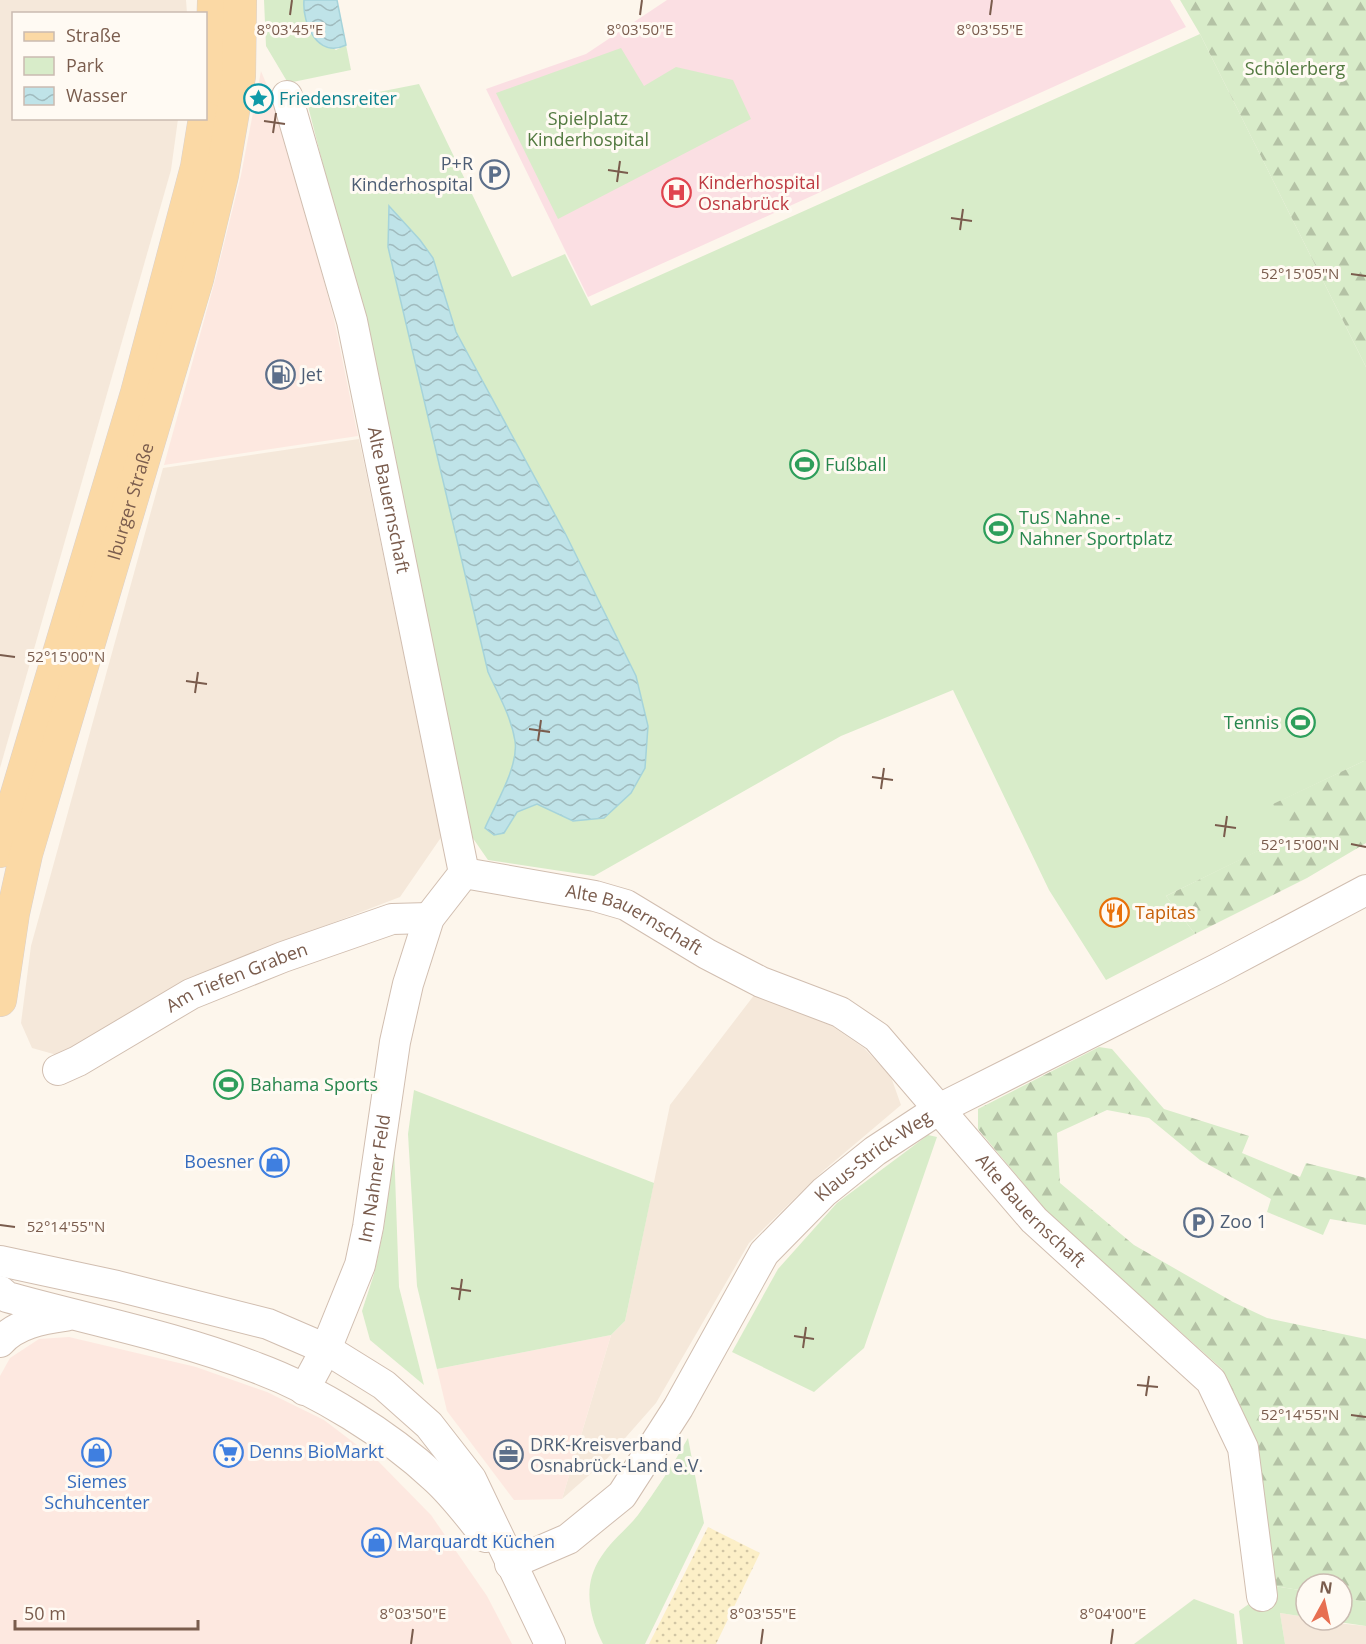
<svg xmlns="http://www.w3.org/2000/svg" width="1366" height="1644" font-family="'Open Sans',sans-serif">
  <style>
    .residential { fill: #f5e8da }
    .commercial { fill: #fde8e0 }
    .medical { fill: #fbdfe3 }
    .green { fill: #d8ecc9; fill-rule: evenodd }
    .forest { fill: url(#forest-firs) }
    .sand { fill: url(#sand-dots) }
    .water { fill: url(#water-waves); stroke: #a5d3da; stroke-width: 1.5 }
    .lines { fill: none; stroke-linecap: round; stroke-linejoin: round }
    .minor-casing { stroke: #d1beb0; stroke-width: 32 }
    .major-casing { stroke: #dad1cd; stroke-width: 34 }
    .minor { stroke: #fff; stroke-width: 30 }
    .major { stroke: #fbd9a5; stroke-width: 33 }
    .ticks { fill: none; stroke: #7a5c4d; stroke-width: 2 }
    .labels { text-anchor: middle; stroke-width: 6; stroke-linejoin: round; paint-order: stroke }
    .park-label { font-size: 18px; fill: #537a41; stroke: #fffaf3 }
    .culture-label { font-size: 18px; fill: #0d838f; stroke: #fffaf3; text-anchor: start }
    .service-label { font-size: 18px; fill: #4e5e75; stroke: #fffaf3; text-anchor: start }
    .health-label { font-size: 18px; fill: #be3a42; stroke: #fffaf3; text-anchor: start }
    .leisure-label { font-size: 18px; fill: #27864d; stroke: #fffaf3; text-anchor: start }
    .street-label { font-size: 18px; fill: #7a5c4d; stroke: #fffaf3 }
    .food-label { font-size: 18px; fill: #c56008; stroke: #fffaf3; text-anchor: start }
    .shop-label { font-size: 18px; fill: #366cbe; stroke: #fffaf3; text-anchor: start }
    .ticks-label { font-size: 15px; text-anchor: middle; fill: #7a5c4d; stroke: #fffaf3; stroke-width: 6; stroke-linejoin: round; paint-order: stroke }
  </style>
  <defs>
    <pattern id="forest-firs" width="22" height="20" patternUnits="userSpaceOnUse" patternTransform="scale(1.5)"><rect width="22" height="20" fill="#d8ecc9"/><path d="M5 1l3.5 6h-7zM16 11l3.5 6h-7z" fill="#b4c2a5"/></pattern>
    <pattern id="sand-dots" width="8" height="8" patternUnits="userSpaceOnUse" patternTransform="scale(1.5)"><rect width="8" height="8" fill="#fcefc7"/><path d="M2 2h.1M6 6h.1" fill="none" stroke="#d1c5a4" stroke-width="1.8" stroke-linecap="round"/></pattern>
    <pattern id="water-waves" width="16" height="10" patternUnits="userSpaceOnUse" patternTransform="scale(1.5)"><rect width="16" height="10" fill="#bfe3e8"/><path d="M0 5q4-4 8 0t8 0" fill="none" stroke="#a0bbbe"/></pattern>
  </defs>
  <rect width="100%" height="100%" fill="#fdf6ec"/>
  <g class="residential">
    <polygon points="0,0 186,0 187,13 14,14 14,118 178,119 171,170 0,768"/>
    <polygon points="359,439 442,836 400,897 194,976 64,1057 32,1048 21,1023 31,946 163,468"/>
    <polygon points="755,994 832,1026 864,1048 891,1077 901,1105 823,1171 749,1243 656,1403 604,1462 562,1499 611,1335 625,1321 670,1105"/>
    <polygon points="1280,1613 1306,1617 1306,1620 1366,1626 1366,1644 1285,1644"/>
  </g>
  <g class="commercial">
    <polygon points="261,71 282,122 334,319 358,436 164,465 214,284 241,175"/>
    <polygon points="611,1335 562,1499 514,1500 447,1411 437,1369"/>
    <polygon points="69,1337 196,1367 267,1392 324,1420 378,1461 431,1515 487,1596 512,1644 0,1644 0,1376 10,1358 39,1339"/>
  </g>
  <polygon class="medical" points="667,0 1170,0 1186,27 588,297 486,89 586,54"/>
  <g class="green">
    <polygon points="264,0 304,0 308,32 336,50 346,45 351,70 288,83 266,46"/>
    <path d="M1200 34 1366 367V760L1274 804 1289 836 1166 896 1195 934 1106 980 1049 890 953 690 841 736 594 876 488 860 470 834 362 318 308 106 419 84 512 277 565 254 591 306ZM389 207 420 240 433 258 456 332 566 535 573 821 538 804 517 812 504 833 485 828C495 805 519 766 515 741 511 716 498 694 488 672Z"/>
    <polygon points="621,48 644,86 676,67 733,80 751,119 558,219 496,93"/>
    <polygon points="414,1090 654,1183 625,1321 611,1335 437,1369 417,1286 408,1134"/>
    <polygon points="393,1118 399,1287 424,1385 370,1340 362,1311 374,1274 384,1227"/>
    <polygon points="928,1135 937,1137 864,1348 814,1392 732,1352 778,1269 837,1203"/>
    <path d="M688 1438 704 1523 645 1644H603C589 1616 582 1585 601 1557 611 1541 626 1530 638 1515 656 1490 673 1465 688 1438Z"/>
    <polygon points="1274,1586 1306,1591 1306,1617 1280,1613 1285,1644 1243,1644 1239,1611"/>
    <polygon points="1342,1598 1366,1602 1366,1626 1325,1620 1342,1620"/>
    <polygon points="1194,1599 1234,1614 1237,1644 1134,1644"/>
  </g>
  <g class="forest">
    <polygon points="1180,0 1366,0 1366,367 1200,34"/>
    <polygon points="1366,760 1366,843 1307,878 1195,934 1166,896 1288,836 1273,804"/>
    <polygon points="1099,1047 1112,1049 1164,1109 1249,1136 1242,1153 1300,1177 1306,1163 1366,1178 1366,1225 1330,1219 1323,1235 1267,1212 1271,1199 1200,1160 1149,1118 1107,1110 1057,1133 1060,1183 1134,1245 1233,1302 1267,1318 1366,1339 1366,1602 1342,1598 1342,1584 1306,1584 1306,1591 1274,1586 1254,1445 1222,1369 1048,1213 978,1129 978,1109"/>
  </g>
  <polygon class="sand" points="708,1527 760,1553 716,1644 649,1644"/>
  <g class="water">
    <path d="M304 0H337L346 45C318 59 302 24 304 0Z"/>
    <path d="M389 206 420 240 433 258 456 332 566 535 636 676 648 726 645 768 631 793 604 818 573 821 537 804 517 812 504 833 494 835 485 828C495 805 519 766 515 741 511 716 498 694 488 672L388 247Z"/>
  </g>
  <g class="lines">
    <defs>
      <g id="minor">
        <path id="s1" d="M287 96 352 321 464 873"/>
        <path id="s2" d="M464 873 595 896 626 905 707 954 761 982 840 1012 877 1037 1034 1220 1211 1381 1243 1448 1262 1596"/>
        <path id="s3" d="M58 1070 78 1061 191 994 283 957 392 919 429 918"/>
        <polyline points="0,1261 117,1286 268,1324 326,1349 384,1385 429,1425 471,1479 550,1644"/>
        <path d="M0 1291 7 1297C90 1320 177 1337 257 1368 317 1390 389 1435 435 1478 454 1495 470 1517 486 1537"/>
        <path d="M0 1342C16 1324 42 1319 65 1316"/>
        <path id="s4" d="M304 1390 326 1349 360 1265 368 1227 395 1042 408 984 429 918 464 873"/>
        <path id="s5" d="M510 1564 568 1539 622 1495 678 1408 764 1253 824 1192 875 1151 939 1109 1217 969 1366 890"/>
      </g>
      <g id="major">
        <polyline points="206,116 212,74 214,0"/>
        <polyline points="0,851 137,393 197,167 205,118"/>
        <path id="s6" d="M0 1000 13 913 26 854 197 279 222 175 239 76 240 0"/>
      </g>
    </defs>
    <use href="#minor" class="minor-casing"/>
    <use href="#major" class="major-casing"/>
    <use href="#minor" class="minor"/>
    <use href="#major" class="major"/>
  </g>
  <path class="ticks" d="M290 15 292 0M640 15 642 0M990 15 992 0M264 121 285 124M273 133 276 113M608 170 628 173M617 182 620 161M951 218 972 221M960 230 963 209M1351 274 1366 276M0 655 15 657M186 681 207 684M195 693 198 672M529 729 550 732M538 741 541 720M872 777 893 780M881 789 884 768M1215 825 1236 828M1224 837 1227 816M1351 844 1366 847M0 1225 15 1227M451 1288 471 1291M459 1300 462 1279M794 1336 814 1339M803 1348 806 1327M1137 1385 1158 1387M1146 1396 1149 1376M1351 1415 1366 1417M411 1644 413 1629M761 1644 763 1629M1111 1644 1113 1629"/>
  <defs>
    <symbol id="sight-ring" viewBox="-11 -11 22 22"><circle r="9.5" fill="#fffaf3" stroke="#0f9aa8" stroke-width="1.5"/><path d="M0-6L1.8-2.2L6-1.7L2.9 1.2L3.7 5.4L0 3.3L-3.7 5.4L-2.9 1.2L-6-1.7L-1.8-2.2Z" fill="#0f9aa8"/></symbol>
    <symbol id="parking-ring" viewBox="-11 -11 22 22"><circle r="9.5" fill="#fffaf3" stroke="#5c6f8a" stroke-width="1.5"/><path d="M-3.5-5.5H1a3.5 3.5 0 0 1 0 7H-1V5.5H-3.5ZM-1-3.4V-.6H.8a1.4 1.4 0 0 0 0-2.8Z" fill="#5c6f8a"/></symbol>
    <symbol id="hospital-ring" viewBox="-11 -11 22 22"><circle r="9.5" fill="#fffaf3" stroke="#e0444e" stroke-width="1.5"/><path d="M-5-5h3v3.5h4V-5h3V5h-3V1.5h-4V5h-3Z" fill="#e0444e"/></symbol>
    <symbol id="fuel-ring" viewBox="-11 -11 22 22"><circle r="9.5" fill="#fffaf3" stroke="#5c6f8a" stroke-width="1.5"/><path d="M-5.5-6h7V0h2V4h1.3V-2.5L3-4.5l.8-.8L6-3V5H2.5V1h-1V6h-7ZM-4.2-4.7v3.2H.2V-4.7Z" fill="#5c6f8a"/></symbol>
    <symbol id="stadium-ring" viewBox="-11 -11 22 22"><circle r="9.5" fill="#fffaf3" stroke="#2e9e5b" stroke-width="1.5"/><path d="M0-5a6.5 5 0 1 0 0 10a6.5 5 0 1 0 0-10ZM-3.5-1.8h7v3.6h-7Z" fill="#2e9e5b"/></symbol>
    <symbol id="restaurant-ring" viewBox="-11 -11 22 22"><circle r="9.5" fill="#fffaf3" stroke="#e8710a" stroke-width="1.5"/><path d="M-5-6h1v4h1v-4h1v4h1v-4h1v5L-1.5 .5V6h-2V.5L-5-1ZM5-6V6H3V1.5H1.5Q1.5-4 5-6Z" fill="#e8710a"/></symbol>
    <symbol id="shop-ring" viewBox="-11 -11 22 22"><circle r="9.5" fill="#fffaf3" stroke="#3f7fe0" stroke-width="1.5"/><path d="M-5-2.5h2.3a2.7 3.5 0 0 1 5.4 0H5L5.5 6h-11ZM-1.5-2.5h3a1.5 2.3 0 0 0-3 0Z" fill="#3f7fe0"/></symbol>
    <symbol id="supermarket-ring" viewBox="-11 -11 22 22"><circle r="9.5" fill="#fffaf3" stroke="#3f7fe0" stroke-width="1.5"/><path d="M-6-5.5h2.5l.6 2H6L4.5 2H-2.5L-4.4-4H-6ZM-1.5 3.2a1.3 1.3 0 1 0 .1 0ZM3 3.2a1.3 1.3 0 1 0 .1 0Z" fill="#3f7fe0"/></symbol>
    <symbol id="office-ring" viewBox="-11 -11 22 22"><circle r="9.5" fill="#fffaf3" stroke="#5c6f8a" stroke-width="1.5"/><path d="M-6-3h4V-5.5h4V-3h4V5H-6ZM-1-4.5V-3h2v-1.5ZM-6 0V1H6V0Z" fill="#5c6f8a"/></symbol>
  </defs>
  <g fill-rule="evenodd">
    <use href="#sight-ring" x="242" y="82" width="33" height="33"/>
    <use href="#parking-ring" x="478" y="158" width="33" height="33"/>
    <use href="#hospital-ring" x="660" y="176" width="33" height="33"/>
    <use href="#fuel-ring" x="264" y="358" width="33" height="33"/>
    <use href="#stadium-ring" x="788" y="448" width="33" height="33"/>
    <use href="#stadium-ring" x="982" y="512" width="33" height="33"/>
    <use href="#stadium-ring" x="1284" y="706" width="33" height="33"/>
    <use href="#restaurant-ring" x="1098" y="896" width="33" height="33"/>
    <use href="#stadium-ring" x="212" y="1068" width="33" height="33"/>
    <use href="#shop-ring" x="258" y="1146" width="33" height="33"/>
    <use href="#parking-ring" x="1182" y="1206" width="33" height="33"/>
    <use href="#supermarket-ring" x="212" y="1436" width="33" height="33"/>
    <use href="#shop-ring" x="80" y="1436" width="33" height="33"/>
    <use href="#office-ring" x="492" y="1438" width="33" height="33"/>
    <use href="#shop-ring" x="360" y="1526" width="33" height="33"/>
  </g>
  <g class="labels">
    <g class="park-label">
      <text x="1295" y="75">Schölerberg</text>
      <text x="588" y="125">Spielplatz<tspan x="588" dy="21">Kinderhospital</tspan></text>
    </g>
    <g class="culture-label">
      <text x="279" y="105">Friedensreiter</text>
    </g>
    <g class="service-label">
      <text x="473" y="170" text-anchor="end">P+R<tspan x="473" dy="21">Kinderhospital</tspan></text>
      <text x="301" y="381">Jet</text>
      <text x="1220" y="1228">Zoo 1</text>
      <text x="530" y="1451">DRK-Kreisverband<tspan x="530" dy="21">Osnabrück-Land e.V.</tspan></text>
    </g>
    <g class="health-label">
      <text x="698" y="189">Kinderhospital<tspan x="698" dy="21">Osnabrück</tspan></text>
    </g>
    <g class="leisure-label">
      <text x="825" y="471">Fußball</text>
      <text x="1019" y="524">TuS Nahne -<tspan x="1019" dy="21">Nahner Sportplatz</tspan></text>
      <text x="1279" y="729" text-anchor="end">Tennis</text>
      <text x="250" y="1091">Bahama Sports</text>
    </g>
    <g class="street-label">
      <text dy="6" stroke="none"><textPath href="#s1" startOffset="417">Alte Bauernschaft</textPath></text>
      <text dy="6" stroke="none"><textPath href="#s6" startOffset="516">Iburger Straße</textPath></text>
      <text dy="6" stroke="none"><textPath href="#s2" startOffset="178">Alte Bauernschaft</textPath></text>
      <text dy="6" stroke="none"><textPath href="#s3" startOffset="202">Am Tiefen Graben</textPath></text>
      <text dy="6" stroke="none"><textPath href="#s5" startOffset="560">Klaus-Strick-Weg</textPath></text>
      <text dy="6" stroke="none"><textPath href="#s4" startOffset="225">Im Nahner Feld</textPath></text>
      <text dy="6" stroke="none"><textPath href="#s2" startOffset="682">Alte Bauernschaft</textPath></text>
    </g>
    <g class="food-label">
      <text x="1135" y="919">Tapitas</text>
    </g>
    <g class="shop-label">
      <text x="254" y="1168" text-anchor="end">Boesner</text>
      <text x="249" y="1458">Denns BioMarkt</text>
      <text x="97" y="1488" text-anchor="middle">Siemes<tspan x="97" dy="21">Schuhcenter</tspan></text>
      <text x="397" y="1548">Marquardt Küchen</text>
    </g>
  </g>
  <g class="ticks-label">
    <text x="290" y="35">8°03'45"E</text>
    <text x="640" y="35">8°03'50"E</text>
    <text x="990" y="35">8°03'55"E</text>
    <text x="1300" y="279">52°15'05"N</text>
    <text x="66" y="662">52°15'00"N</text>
    <text x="1300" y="850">52°15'00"N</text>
    <text x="66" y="1232">52°14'55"N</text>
    <text x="1300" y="1420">52°14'55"N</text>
    <text x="413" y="1619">8°03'50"E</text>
    <text x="763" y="1619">8°03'55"E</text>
    <text x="1113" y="1619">8°04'00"E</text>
  </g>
  <rect x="12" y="12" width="195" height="108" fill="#fffaf3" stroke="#cabbb1" stroke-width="1.5"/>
  <rect x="24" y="32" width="30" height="9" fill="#fbd9a5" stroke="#cabbb1" stroke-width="1.5"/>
  <text x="66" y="42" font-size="18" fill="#7a5c4d">Straße</text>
  <rect x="24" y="57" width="30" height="18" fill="#d8ecc9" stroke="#cabbb1" stroke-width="1.5"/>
  <text x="66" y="72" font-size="18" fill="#7a5c4d">Park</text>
  <rect x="24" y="87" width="30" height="18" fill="url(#water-waves)" stroke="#cabbb1" stroke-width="1.5"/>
  <text x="66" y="102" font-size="18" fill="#7a5c4d">Wasser</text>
  <g transform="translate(1324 1602) rotate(8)"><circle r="28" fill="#fffaf3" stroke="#cabbb1" stroke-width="1.5"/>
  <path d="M0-4.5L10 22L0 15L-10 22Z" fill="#e76f51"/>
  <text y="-9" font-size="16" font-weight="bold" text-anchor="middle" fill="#7a5c4d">N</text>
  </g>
  <path d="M15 1620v9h183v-9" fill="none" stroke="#7a5c4d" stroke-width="3"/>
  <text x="24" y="1620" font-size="18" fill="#7a5c4d" stroke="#fffaf3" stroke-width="4.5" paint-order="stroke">50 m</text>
</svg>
